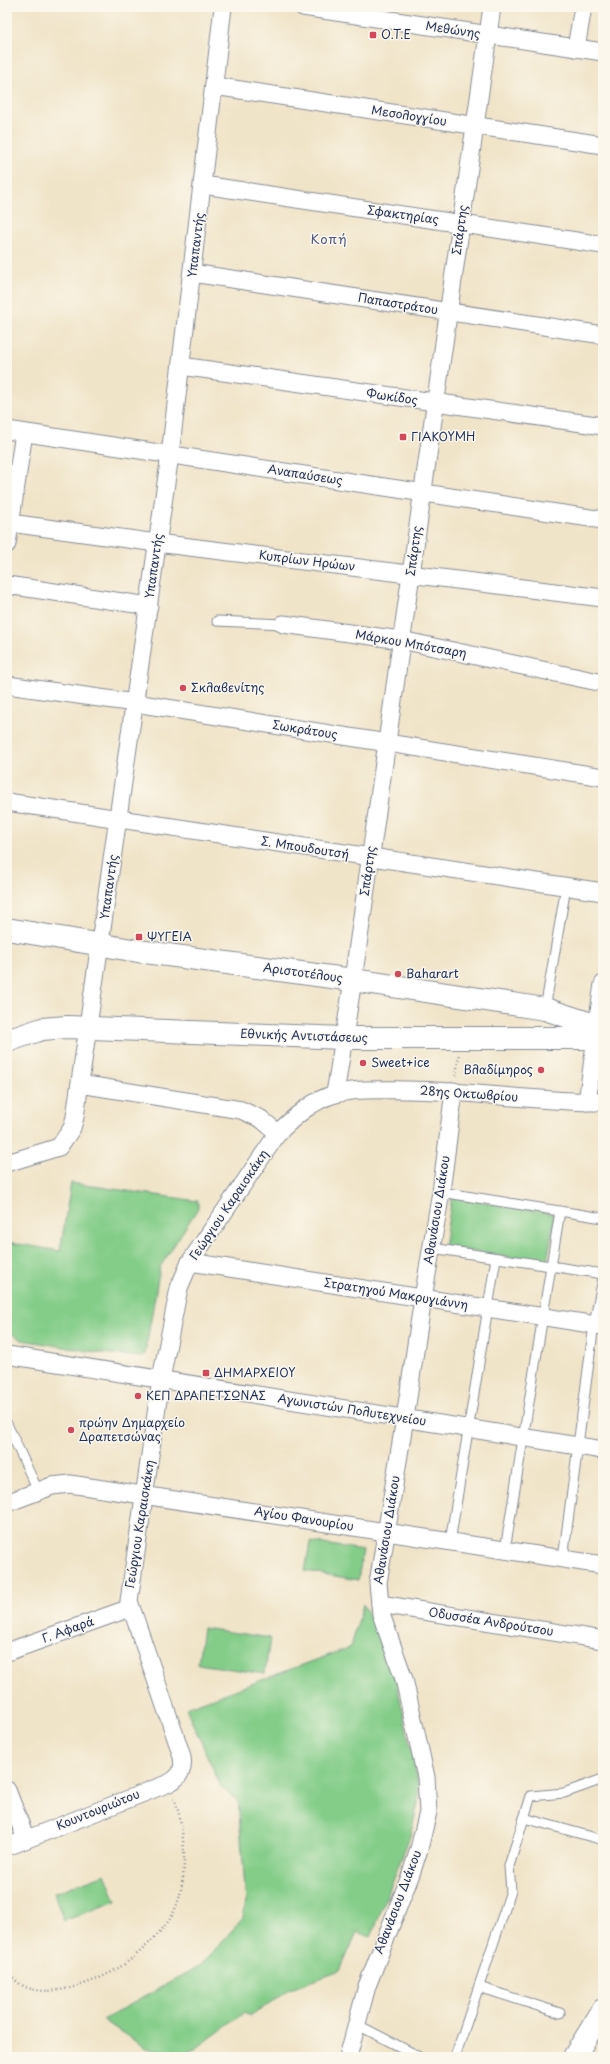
<svg xmlns="http://www.w3.org/2000/svg" width="610" height="2064" font-family="'Playpen Sans',sans-serif">
  <style>
    .green { fill: #84cd89; stroke: #507e74 }
    .lines { fill: none; stroke-linecap: round; stroke-linejoin: round }
    .service-casing { stroke: #868a93; stroke-width: 11 }
    .minor-casing { stroke: #868a93; stroke-width: 19 }
    .tertiary-casing { stroke: #868a93; stroke-width: 24 }
    .path { stroke: #868a93; stroke-width: 2.5; stroke-dasharray: 1 3; stroke-linecap: butt }
    .service { stroke: #fff; stroke-width: 9 }
    .minor { stroke: #fff; stroke-width: 17 }
    .tertiary { stroke: #fff; stroke-width: 22 }
    .poi-dot { fill: #d1495b; stroke: #fbf7ec; stroke-width: 1.5 }
    .labels { text-anchor: middle; stroke-width: 3; stroke-linejoin: round; paint-order: stroke }
    .street-label { font-size: 12px; fill: #1b2f5e; stroke: #fbf7ec }
    .poi-label { font-size: 12px; fill: #1b2f5e; stroke: #fbf7ec; text-anchor: start }
    .neighbourhood-label { font-size: 13px; letter-spacing: 1px; fill: #4e5987; stroke: #fbf7ec }
  </style>
  <rect width="100%" height="100%" fill="#fbf7ec"/>
  <filter id="ink" filterUnits="userSpaceOnUse"><feTurbulence type="fractalNoise" baseFrequency=".025" numOctaves="2"/><feDisplacementMap in="SourceGraphic" scale="8" xChannelSelector="R" yChannelSelector="G"/><feConvolveMatrix kernelMatrix="1 2 1 2 8 2 1 2 1" color-interpolation-filters="sRGB"/></filter>
  <filter id="wash" filterUnits="userSpaceOnUse"><feTurbulence type="fractalNoise" baseFrequency=".012" numOctaves="4" result="noise"/><feDisplacementMap in="SourceGraphic" scale="16" xChannelSelector="R" yChannelSelector="G"/><feGaussianBlur stdDeviation="0.9" result="paint"/><feColorMatrix in="noise" values="0 0 0 0 0 0 0 0 0 0 0 0 0 0 0 0 0 1.4 0 .05"/><feComposite in="paint" operator="in"/></filter>
  <g filter="url(#wash)">
    <rect width="100%" height="100%" fill="#f0e4c8"/>
    <g class="green">
      <polygon points="71,1183 198,1201 198,1208 160,1267 145,1354 141,1357 100,1353 22,1340 10,1333 7,1325 7,1242 60,1251"/>
      <polygon points="452,1197 555,1214 547,1263 444,1247"/>
      <polygon points="310,1542 363,1550 358,1580 305,1571"/>
      <polygon points="363,1604 379,1633 396,1680 418,1781 418,1804 410,1836 371,1937 357,1932 340,1971 288,1990 250,2017 244,2013 197,2048 176,2057 144,2047 103,2020 201,1965 243,1918 246,1901 238,1800 221,1787 186,1708 351,1647"/>
      <polygon points="203,1628 270,1638 265,1674 198,1664"/>
      <polygon points="105,1874 116,1901 64,1921 54,1893"/>
    </g>
  </g>
  <g filter="url(#ink)">
    <g class="lines">
      <defs>
        <g id="service">
          <polyline points="217,621 283,624"/>
          <polyline points="545,1009 566,887"/>
          <polyline points="441,1192 603,1218"/>
          <polyline points="432,1248 603,1274"/>
          <polyline points="7,1424 38,1491"/>
          <polyline points="450,1542 496,1258"/>
          <polyline points="505,1550 560,1211"/>
          <polyline points="563,1559 594,1324 603,1278"/>
          <polyline points="524,1818 603,1840"/>
          <polyline points="479,1987 560,2013"/>
          <polyline points="356,2024 420,2057"/>
          <polyline points="455,2057 511,1891 509,1866 531,1796 564,1793 603,1779"/>
        </g>
        <g id="minor">
          <polyline points="303,7 603,52"/>
          <polyline points="576,48 583,7"/>
          <polyline points="214,86 603,145"/>
          <polyline points="203,185 603,245"/>
          <polyline points="192,273 603,335"/>
          <polyline points="181,366 603,426"/>
          <polyline points="7,430 603,520"/>
          <polyline points="10,523 157,543 603,598"/>
          <polyline points="7,544 24,433"/>
          <polyline points="7,585 149,606"/>
          <polyline points="283,624 401,640 603,683"/>
          <polyline points="7,685 135,703 603,777"/>
          <polyline points="7,802 603,892"/>
          <polyline points="597,1026 603,984"/>
          <polyline points="80,1084 241,1110 261,1119 278,1133"/>
          <polyline points="335,1094 353,980 492,7"/>
          <polyline points="587,1102 596,1037"/>
          <polyline points="7,1163 59,1147 72,1128 75,1117 170,455 223,7"/>
          <polyline points="190,1262 603,1326"/>
          <polyline points="7,1355 603,1450"/>
          <polyline points="7,1503 52,1486 70,1484 603,1565"/>
          <polyline points="380,1604 603,1640"/>
          <polyline points="7,1652 130,1608"/>
          <polyline points="7,1790 26,1839"/>
          <path d="M7 1847 169 1783C182 1776 185 1767 181 1753L129 1601 161 1379 179 1288 190 1262 278 1133C294 1117 313 1100 335 1094 359 1088 385 1090 408 1090 473 1091 538 1102 603 1102"/>
          <polyline points="348,2057 367,1986 411,1874 419,1849 428,1812 426,1777 404,1679 381,1614 378,1583 405,1418 423,1298 441,1192 454,1091"/>
        </g>
        <g id="tertiary">
          <polyline points="7,929 138,951 353,980 545,1009 597,1026 596,1037"/>
          <polyline points="7,1041 42,1029 67,1027 344,1038 603,1038"/>
          <polyline points="574,2057 603,2010"/>
        </g>
      </defs>
      <use href="#service" class="service-casing"/>
      <use href="#minor" class="minor-casing"/>
      <use href="#tertiary" class="tertiary-casing"/>
      <g class="path">
        <polyline points="456,1076 459,1055"/>
        <path d="M7 1963C9 1968 11 1976 15 1980 40 2004 95 1983 120 1967 135 1958 160 1934 170 1919 190 1887 186 1831 174 1797"/>
      </g>
      <use href="#service" class="service"/>
      <use href="#minor" class="minor"/>
      <use href="#tertiary" class="tertiary"/>
    </g>
  </g>
  <g class="poi-dot">
    <rect x="369" y="31" width="8" height="8" rx="2"/>
    <rect x="399" y="433" width="8" height="8" rx="2"/>
    <circle cx="183" cy="688" r="4"/>
    <rect x="135" y="933" width="8" height="8" rx="2"/>
    <circle cx="398" cy="974" r="4"/>
    <circle cx="363" cy="1063" r="4"/>
    <circle cx="541" cy="1070" r="4"/>
    <rect x="202" y="1369" width="8" height="8" rx="2"/>
    <circle cx="138" cy="1396" r="4"/>
    <circle cx="71" cy="1430" r="4"/>
  </g>
  <g class="labels">
    <g class="street-label">
      <text transform="translate(453 30) rotate(9)" y="4">Μεθώνης</text>
      <text transform="translate(409 116) rotate(9)" y="4">Μεσολογγίου</text>
      <text transform="translate(403 215) rotate(8)" y="4">Σφακτηρίας</text>
      <text transform="translate(460 230) rotate(-82)" y="4">Σπάρτης</text>
      <text transform="translate(196 245) rotate(-83)" y="4">Υπαπαντής</text>
      <text transform="translate(398 304) rotate(9)" y="4">Παπαστράτου</text>
      <text transform="translate(392 397) rotate(8)" y="4">Φωκίδος</text>
      <text transform="translate(305 475) rotate(9)" y="4">Αναπαύσεως</text>
      <text transform="translate(414 551) rotate(-82)" y="4">Σπάρτης</text>
      <text transform="translate(307 561) rotate(7)" y="4">Κυπρίων Ηρώων</text>
      <text transform="translate(154 566) rotate(-82)" y="4">Υπαπαντής</text>
      <text transform="translate(411 644) rotate(10)" y="4">Μάρκου Μπότσαρη</text>
      <text transform="translate(305 730) rotate(9)" y="4">Σωκράτους</text>
      <text transform="translate(305 848) rotate(9)" y="4">Σ. Μπουδουτσή</text>
      <text transform="translate(368 871) rotate(-82)" y="4">Σπάρτης</text>
      <text transform="translate(109 887) rotate(-82)" y="4">Υπαπαντής</text>
      <text transform="translate(303 973) rotate(8)" y="4">Αριστοτέλους</text>
      <text transform="translate(304 1036) rotate(2)" y="4">Εθνικής Αντιστάσεως</text>
      <text transform="translate(469 1094) rotate(4)" y="4">28ης Οκτωβρίου</text>
      <text transform="translate(229 1205) rotate(-56)" y="4">Γεώργιου Καραισκάκη</text>
      <text transform="translate(437 1210) rotate(-81)" y="4">Αθανάσιου Διάκου</text>
      <text transform="translate(396 1294) rotate(9)" y="4">Στρατηγού Μακρυγιάννη</text>
      <text transform="translate(352 1410) rotate(9)" y="4">Αγωνιστών Πολυτεχνείου</text>
      <text transform="translate(304 1519) rotate(9)" y="4">Αγίου Φανουρίου</text>
      <text transform="translate(140 1524) rotate(-81)" y="4">Γεώργιου Καραισκάκη</text>
      <text transform="translate(387 1530) rotate(-81)" y="4">Αθανάσιου Διάκου</text>
      <text transform="translate(491 1622) rotate(9)" y="4">Οδυσσέα Ανδρούτσου</text>
      <text transform="translate(68 1630) rotate(-20)" y="4">Γ. Αφαρά</text>
      <text transform="translate(98 1810) rotate(-22)" y="4">Κουντουριώτου</text>
      <text transform="translate(398 1902) rotate(-69)" y="4">Αθανάσιου Διάκου</text>
    </g>
    <g class="poi-label">
      <text x="381" y="39">Ο.Τ.Ε</text>
      <text x="411" y="441">ΓΙΑΚΟΥΜΗ</text>
      <text x="191" y="692">Σκλαβενίτης</text>
      <text x="147" y="941">ΨΥΓΕΙΑ</text>
      <text x="406" y="978">Baharart</text>
      <text x="371" y="1067">Sweet+ice</text>
      <text x="533" y="1074" text-anchor="end">Βλαδίμηρος</text>
      <text x="214" y="1377">ΔΗΜΑΡΧΕΙΟΥ</text>
      <text x="146" y="1400">ΚΕΠ ΔΡΑΠΕΤΣΩΝΑΣ</text>
      <text x="79" y="1427">πρώην Δημαρχείο<tspan x="79" dy="14">Δραπετσώνας</tspan></text>
    </g>
    <g class="neighbourhood-label">
      <text x="329" y="244">Κοπή</text>
    </g>
  </g>
  <rect width="610" height="2064" fill="none" stroke="#fbf7ec" stroke-width="24"/>
</svg>
